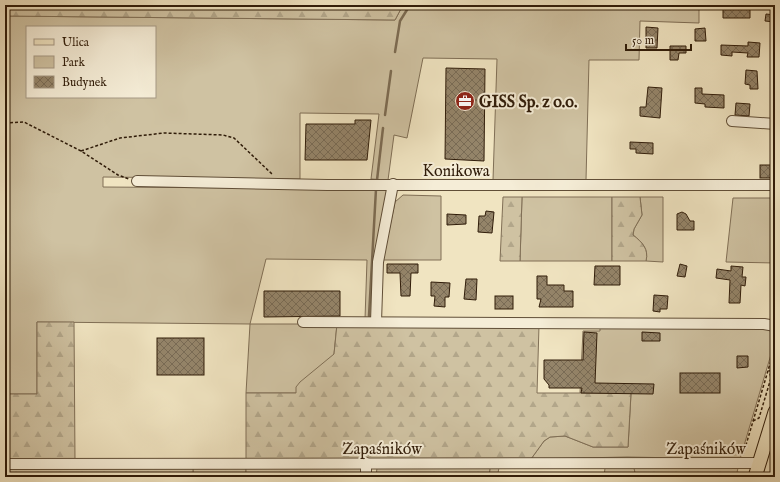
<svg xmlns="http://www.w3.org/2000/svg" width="780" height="482" font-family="'IM FELL English',serif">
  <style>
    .green { fill: #cfc2a2; stroke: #806f56; fill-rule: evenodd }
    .forest { fill: url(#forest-firs); stroke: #806f56 }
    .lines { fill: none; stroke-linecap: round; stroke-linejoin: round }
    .stream { stroke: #7c6b52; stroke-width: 2.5 }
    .building { fill: url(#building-cross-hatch); stroke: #301c09 }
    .minor-casing { stroke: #604e37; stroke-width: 12 }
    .major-casing { stroke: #301c09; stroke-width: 15 }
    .path { stroke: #301c09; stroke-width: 1.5; stroke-dasharray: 3 2; stroke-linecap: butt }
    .minor { stroke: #f5edd7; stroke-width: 10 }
    .major { stroke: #f0e4c1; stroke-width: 13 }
    .labels { text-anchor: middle; stroke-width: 4; stroke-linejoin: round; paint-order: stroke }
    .poi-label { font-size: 16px; font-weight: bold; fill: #301c09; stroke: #f5edd7; text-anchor: start }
    .street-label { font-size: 16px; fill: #301c09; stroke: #f5edd7 }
  </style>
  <defs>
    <pattern id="forest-firs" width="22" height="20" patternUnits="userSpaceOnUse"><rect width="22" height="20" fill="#cfc2a2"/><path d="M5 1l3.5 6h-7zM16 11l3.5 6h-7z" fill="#b2a68a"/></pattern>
    <pattern id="building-cross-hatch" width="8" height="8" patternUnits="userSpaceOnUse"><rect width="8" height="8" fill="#948469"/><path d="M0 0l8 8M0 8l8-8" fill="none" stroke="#796b55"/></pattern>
  </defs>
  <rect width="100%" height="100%" fill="#f0e4c1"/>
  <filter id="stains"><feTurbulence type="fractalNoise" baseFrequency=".005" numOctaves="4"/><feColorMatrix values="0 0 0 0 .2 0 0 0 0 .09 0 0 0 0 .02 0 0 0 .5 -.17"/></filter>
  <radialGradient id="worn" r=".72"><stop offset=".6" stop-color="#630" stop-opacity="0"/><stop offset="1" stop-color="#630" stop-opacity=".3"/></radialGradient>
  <g class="green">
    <path d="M403 5H699V23L640 21 639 60H589L586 180H493L497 59 423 58 407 138 394 135 388 180 371 179 379 114 300 113V179L103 177V187L387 189 371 318 365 319 367 260 266 259 250 324H337L334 354 296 393H246L250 324 37 322V394H5V16L395 20ZM27 27H155V97H27Z"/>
    <polygon points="403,195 441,196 441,260 383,260 395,202"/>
    <polygon points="522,197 612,197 612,261 520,261"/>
    <path d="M640 197H663V262L646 261C649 249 642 242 633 235L634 229 642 215Z"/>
    <polygon points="733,198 775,198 775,263 726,262"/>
    <polygon points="600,327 763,327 775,332 775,341 740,459 627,457 531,459 544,441 550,437 565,436 593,447 628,447 631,394 580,393 583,331 600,331"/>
    <rect x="193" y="468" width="53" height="9"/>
    <polygon points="490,468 499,468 497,477 489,477"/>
    <polygon points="605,468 634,468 636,477 604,477"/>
  </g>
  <g class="forest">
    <polygon points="5,5 403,5 395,20 5,16"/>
    <polygon points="503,197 522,197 520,261 500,261"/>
    <path d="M612 197H640L642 215 634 229 633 235C642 242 649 249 646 261H612Z"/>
    <polygon points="37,322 74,322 75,461 5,461 5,394 37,394"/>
    <polygon points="337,324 539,326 537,393 631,393 628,447 593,447 565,436 550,437 544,441 531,459 246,460 246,393 296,393 296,387 300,382 334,354"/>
    <polygon points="193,468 193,477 5,477 5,469"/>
    <rect x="246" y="468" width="115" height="9"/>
    <polygon points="377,468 490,468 489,477 376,477"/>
    <polygon points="634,468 738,468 736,477 636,477"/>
  </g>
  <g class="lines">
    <g class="stream">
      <polyline points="395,52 400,21 410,5"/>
      <polyline points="385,115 391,71"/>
      <polyline points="377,180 383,128"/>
      <polyline points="369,316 376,189"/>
    </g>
  </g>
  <g class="building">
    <polygon points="723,8 750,9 750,18 723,18"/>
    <polygon points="766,14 775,15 775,22 765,21"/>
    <polygon points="646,27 658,28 657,48 646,48"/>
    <polygon points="705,28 706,41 695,41 695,29"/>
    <polygon points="748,42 760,43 759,57 747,57 748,53 732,52 732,56 721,55 721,45 748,46"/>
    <polygon points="670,46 686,46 686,53 679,53 678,60 670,60"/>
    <polygon points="446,68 485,69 484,161 445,159"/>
    <polygon points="746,70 757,71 758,89 750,89 750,85 745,84"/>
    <polygon points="648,87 662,88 660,118 640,116 640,107 646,107"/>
    <polygon points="695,88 702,88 702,94 724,95 724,108 705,107 705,104 695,103"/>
    <polygon points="736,103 750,104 749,116 735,115"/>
    <polygon points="355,120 371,120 367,160 305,160 306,124 355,124"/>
    <polygon points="630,142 653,143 653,154 636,153 636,149 630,149"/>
    <rect x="760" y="165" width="15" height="13"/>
    <polygon points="486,211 494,212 492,233 478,232 479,216 485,216"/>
    <polygon points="682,212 686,214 690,221 694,221 694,230 677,230 677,214"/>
    <polygon points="447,214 466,215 466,224 447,225"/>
    <polygon points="387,264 418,264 418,273 411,273 410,296 401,296 400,273 387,273"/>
    <polygon points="680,264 687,266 685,277 677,276"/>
    <polygon points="595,266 620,266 620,285 594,285"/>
    <polygon points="731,266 743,267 742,277 746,277 745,286 741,285 740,303 729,303 730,280 716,278 717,269 731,271"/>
    <polygon points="537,276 547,276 547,285 564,285 564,291 573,291 573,307 539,307 541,299 537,299"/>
    <polygon points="466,279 477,279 476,300 464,299"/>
    <polygon points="431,282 450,283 449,297 445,297 445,307 434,306 435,296 431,296"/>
    <polygon points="264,291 340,291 340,316 264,317"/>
    <polygon points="654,295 668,296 667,309 660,309 660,312 653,311"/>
    <rect x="495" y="296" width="18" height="13"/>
    <polygon points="584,332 597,333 595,383 654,384 653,394 581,393 582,388 549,388 549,385 544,379 544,360 583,360"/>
    <polygon points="642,332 660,333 660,341 642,341"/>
    <rect x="157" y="338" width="47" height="37"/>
    <polygon points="737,356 748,356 748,367 737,368"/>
    <rect x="680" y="373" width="40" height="20"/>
  </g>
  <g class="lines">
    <defs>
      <g id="minor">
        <polyline points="732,121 775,124"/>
        <polyline points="137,181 327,185 775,185"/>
        <polyline points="303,322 764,324 775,326"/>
        <polyline points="376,322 378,262 393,184"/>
        <polyline points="5,464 759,463"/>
        <polyline points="366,477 366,463"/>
      </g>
      <polyline id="major" points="755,477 775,412"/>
    </defs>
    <use href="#minor" class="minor-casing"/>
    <use href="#major" class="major-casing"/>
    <g class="path">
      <polyline points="5,123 24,122 81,151 118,175 129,179"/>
      <polyline points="81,151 120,138 164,133 223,135 234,138 272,174"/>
      <polyline points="753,421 759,418 771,378 769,370"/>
      <polyline points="743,455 775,347"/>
      <polyline points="737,477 739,472"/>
      <polyline points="770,477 775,459"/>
    </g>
    <use href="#minor" class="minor"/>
    <use href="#major" class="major"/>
  </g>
  <defs>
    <symbol id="office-disc" viewBox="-11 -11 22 22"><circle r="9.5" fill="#8f2418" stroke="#f5edd7"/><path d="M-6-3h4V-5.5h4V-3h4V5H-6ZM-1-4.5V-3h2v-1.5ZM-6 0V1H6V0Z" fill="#fff"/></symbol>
  </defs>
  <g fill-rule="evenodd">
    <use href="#office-disc" x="454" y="90" width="22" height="22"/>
  </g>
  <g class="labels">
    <g class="poi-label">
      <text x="479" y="107">GISS Sp. z o.o.</text>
    </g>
    <g class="street-label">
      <text x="456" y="176">Konikowa</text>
      <text x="382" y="454">Zapaśników</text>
      <text x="706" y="454">Zapaśników</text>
    </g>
  </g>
  <rect width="780" height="482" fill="none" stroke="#f0e4c1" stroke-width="20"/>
  <rect x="6" y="6" width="768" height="470" fill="none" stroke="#301c09" stroke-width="2"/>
  <rect x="10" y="10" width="760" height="462" fill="none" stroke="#301c09"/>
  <rect x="26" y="26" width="130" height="72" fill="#f5edd7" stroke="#a69985"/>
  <rect x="34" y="39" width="20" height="6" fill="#f0e4c1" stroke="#a69985"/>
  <text x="62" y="46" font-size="12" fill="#301c09">Ulica</text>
  <rect x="34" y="56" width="20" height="12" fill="#cfc2a2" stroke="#a69985"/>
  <text x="62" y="66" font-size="12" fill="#301c09">Park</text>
  <rect x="34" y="76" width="20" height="12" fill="url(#building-cross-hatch)" stroke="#a69985"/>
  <text x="62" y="86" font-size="12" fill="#301c09">Budynek</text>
  <path d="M626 44v6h65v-6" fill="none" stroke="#301c09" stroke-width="2"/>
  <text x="632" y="44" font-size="12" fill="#301c09" stroke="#f5edd7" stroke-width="3" paint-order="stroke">50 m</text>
  <rect width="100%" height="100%" filter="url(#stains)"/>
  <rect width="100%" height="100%" fill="url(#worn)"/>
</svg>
